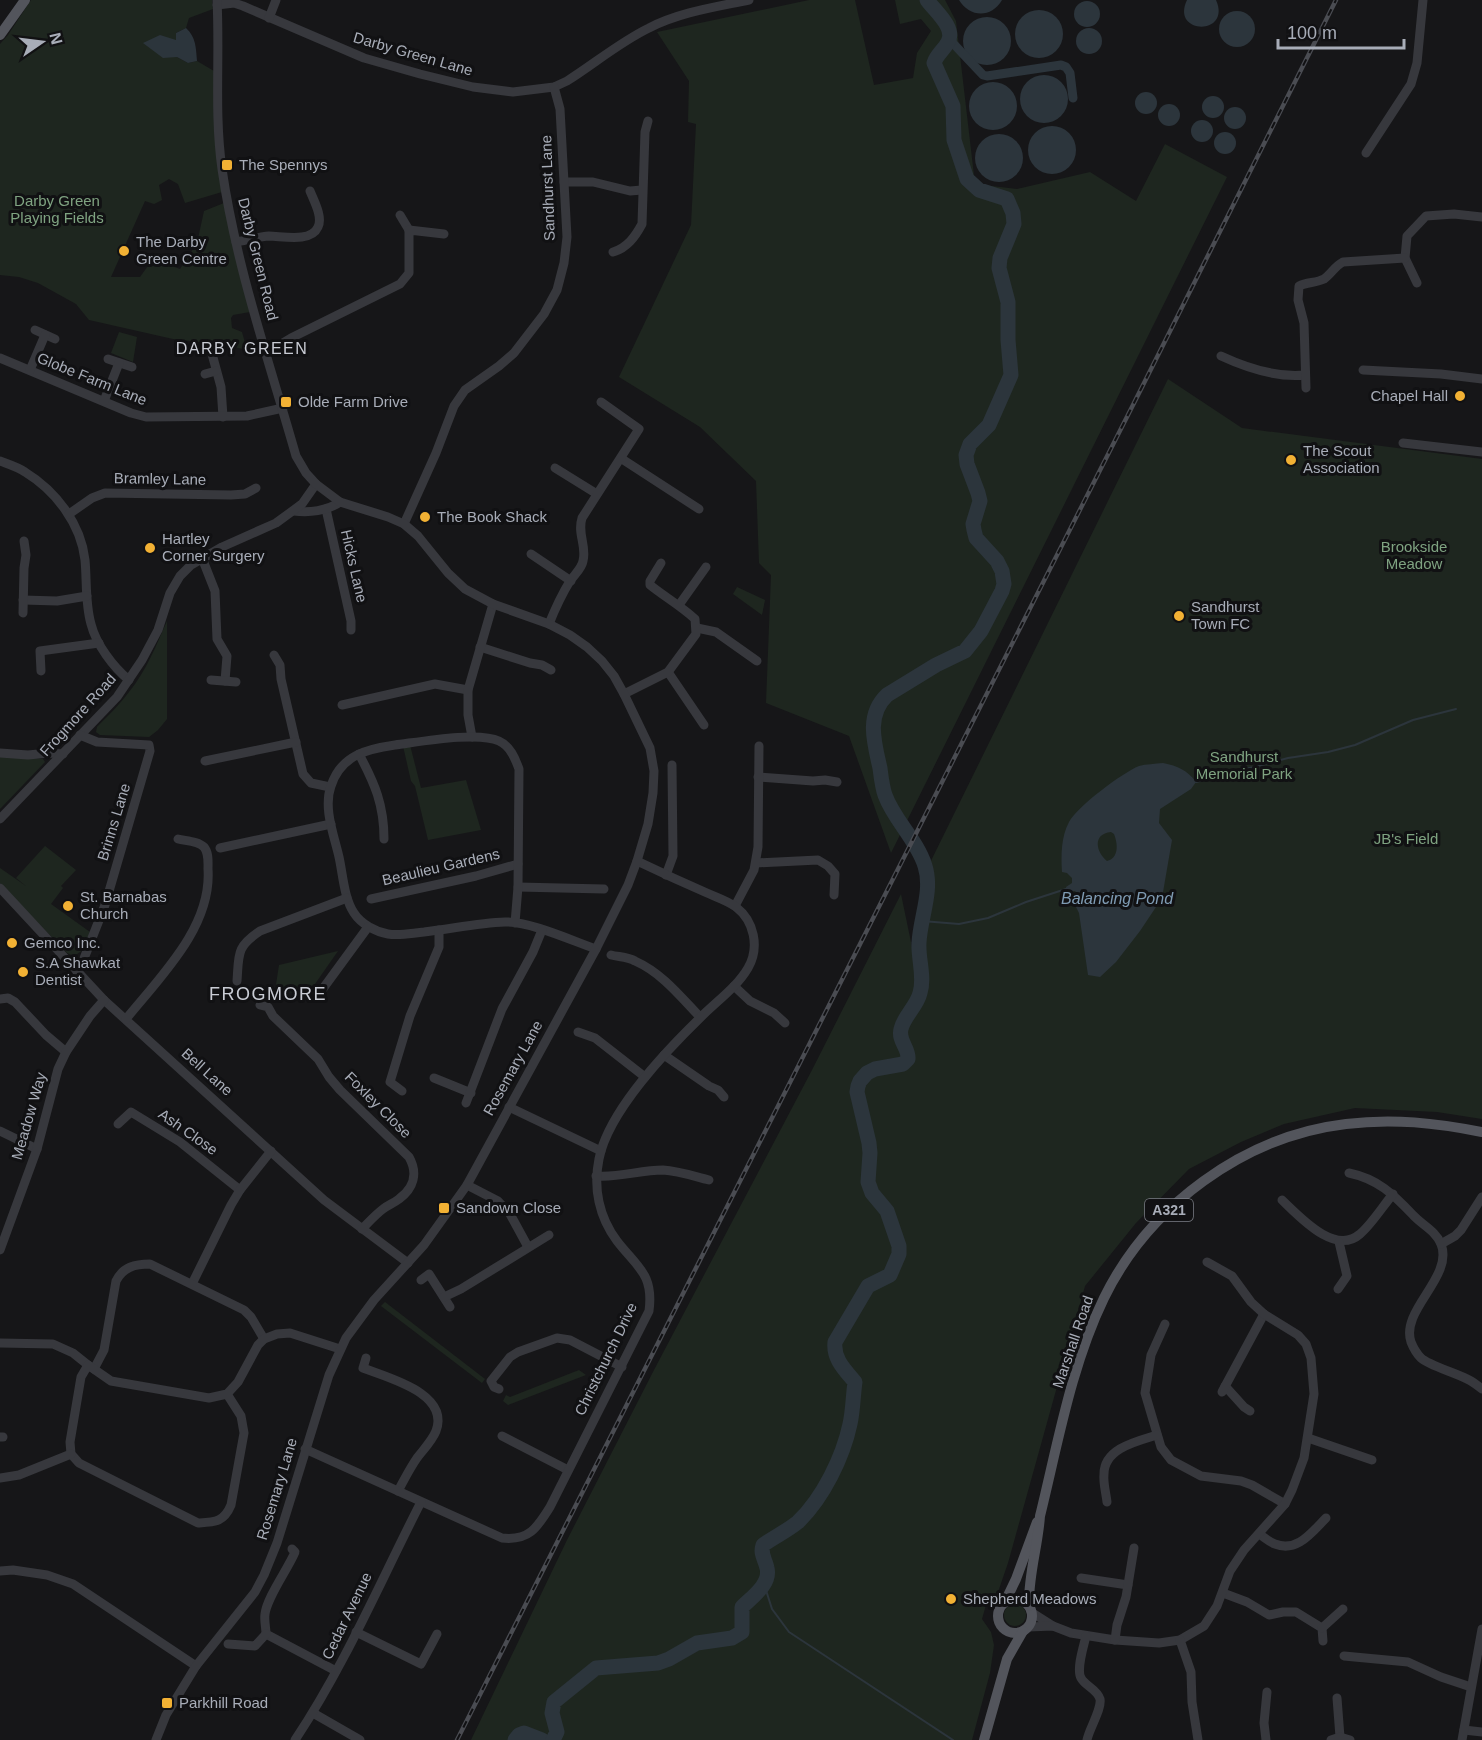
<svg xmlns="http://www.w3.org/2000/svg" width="1482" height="1740" font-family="Arial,sans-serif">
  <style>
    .green { fill: #1e261f }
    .water { fill: #2c353c; fill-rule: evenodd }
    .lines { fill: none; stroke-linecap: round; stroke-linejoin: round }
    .stream { stroke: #2c353c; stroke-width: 2 }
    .canal { stroke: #2c353c; stroke-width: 9 }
    .river { stroke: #2c353c; stroke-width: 15 }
    .minor { stroke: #37383d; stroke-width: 9 }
    .major { stroke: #53555c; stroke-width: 10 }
    .rail-casing { stroke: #4a4c52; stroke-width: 4.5 }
    .rail { stroke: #111113; stroke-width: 2; stroke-dasharray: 7; stroke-linecap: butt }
    .poi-dot { fill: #f2b134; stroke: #111113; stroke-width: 2 }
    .labels { text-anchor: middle; stroke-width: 6; stroke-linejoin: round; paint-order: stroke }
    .shield { fill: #111113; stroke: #7b7e86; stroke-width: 1.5 }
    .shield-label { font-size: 14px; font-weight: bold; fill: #a8adb8 }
    .street-label { font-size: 15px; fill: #a8adb8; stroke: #111113 }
    .poi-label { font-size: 15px; fill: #a8adb8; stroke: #111113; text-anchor: start }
    .park-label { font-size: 15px; fill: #7fa381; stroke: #111113 }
    .neighbourhood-label { font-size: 16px; letter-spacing: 1.5px; fill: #c9ccd4; stroke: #111113 }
    .water-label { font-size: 16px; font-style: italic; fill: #7f9bb3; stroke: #111113 }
    .quarter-label { font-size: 18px; letter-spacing: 1.5px; fill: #c9ccd4; stroke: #111113 }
  </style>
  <rect width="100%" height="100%" fill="#161618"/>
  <g class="green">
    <polygon points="31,0 212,0 213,9 189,18 186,28 176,33 176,41 163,57 177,57 188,63 197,61 214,71 222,192 185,203 178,184 169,179 159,185 162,200 154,204 145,201 111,277 140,277 153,259 180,269 197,243 204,211 224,203 250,312 233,315 231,318 232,328 242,332 247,350 225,345 173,339 89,320 76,304 38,283 19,277 0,275 0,44 8,35"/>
    <polygon points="809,0 855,0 874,85 913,78 917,53 931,31 921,19 900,24 895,0 945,0 956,21 975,184 1017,189 1090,172 1136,201 1165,144 1227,177 891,853 849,736 766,703 771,575 759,563 756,481 700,427 619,377 691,225 696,124 688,122 689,81 657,32"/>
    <polygon points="119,332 137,337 133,362 111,353"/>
    <polygon points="1168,379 1242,428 1482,459 1482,1119 1437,1112 1355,1108 1284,1124 1241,1142 1189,1169 1136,1223 1085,1286 1008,1563 998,1592 986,1605 982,1619 991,1632 994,1645 990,1673 972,1740 471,1740 567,1540 654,1370 812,1070 901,894 912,947 931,885 925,873"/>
    <polygon points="737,587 765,600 762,615 733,594"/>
    <path d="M167 621V719L158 730 149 737 100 735 96 732 97 727C108 716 120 704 129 692 146 671 156 646 167 621Z"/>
    <polygon points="410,745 421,788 466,780 481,830 428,840 415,786 411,781 403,746"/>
    <polygon points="0,756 43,759 45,762 0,809"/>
    <polygon points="45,846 76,870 61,886 63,888 51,904 90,932 83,950 74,956 67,953 0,883 0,868 26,886 16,878"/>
    <polygon points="338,951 308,994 275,991 279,965"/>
    <polygon points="385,1302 485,1379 482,1383 381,1306"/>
    <polygon points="579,1370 586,1375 508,1405 503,1401 506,1395 510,1397"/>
    <circle cx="1015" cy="1615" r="11"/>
  </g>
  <g class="water">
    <path d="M959 0H1002C991 19 969 17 959 0Z"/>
    <path d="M1187 0H1216C1232 36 1170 35 1187 0Z"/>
    <circle cx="1087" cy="14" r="13"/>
    <circle cx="1039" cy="34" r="24"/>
    <circle cx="1237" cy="29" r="18"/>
    <circle cx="987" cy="41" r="24"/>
    <path d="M186 28C196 37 196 48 197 61L188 63 177 57 163 58 143 43 160 35 176 40V33Z"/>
    <circle cx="1089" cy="41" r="13"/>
    <circle cx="1044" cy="99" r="24"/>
    <circle cx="993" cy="106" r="24"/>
    <circle cx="1146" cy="103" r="11"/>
    <circle cx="1213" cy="107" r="11"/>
    <circle cx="1169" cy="115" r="11"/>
    <circle cx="1235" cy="118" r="11"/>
    <circle cx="1202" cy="131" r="11"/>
    <circle cx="1052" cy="150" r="24"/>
    <circle cx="1225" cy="143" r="11"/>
    <circle cx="999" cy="158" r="24"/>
    <path d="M1163 763C1178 766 1187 770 1196 782L1191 789 1160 809 1159 823 1172 840 1162 898 1140 931 1116 962 1100 977 1088 975 1079 913 1075 905 1079 899 1078 894 1075 891 1067 892 1066 887 1072 883V878L1067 873 1062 872C1061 855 1061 837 1069 822 1078 806 1122 773 1139 766 1146 764 1155 764 1163 763ZM1111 832 1114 834C1118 844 1119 858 1107 861 1096 852 1092 834 1111 832Z"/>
  </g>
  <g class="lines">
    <g class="stream">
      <polyline points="1196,782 1288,758 1328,752 1355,745 1413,720 1456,709"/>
      <polyline points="922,921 959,924 988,918 1026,902 1069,888"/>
      <polyline points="764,1584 772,1609 789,1632 953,1740"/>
    </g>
    <polyline class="canal" points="949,39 983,75 987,76 1061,65 1066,67 1070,73 1073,98"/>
    <g class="river">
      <polyline points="515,1740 519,1735 524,1733 542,1740"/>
      <path d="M553 1740 557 1732 552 1713 554 1702 596 1668 658 1663 669 1659 697 1643 732 1638 742 1632V1607C752 1597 771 1584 767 1568 765 1559 760 1554 763 1545 774 1537 787 1531 798 1522 823 1498 843 1457 850 1424 853 1411 853 1396 855 1382 845 1370 833 1359 835 1342L868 1286 890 1275 899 1254V1246L887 1211 872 1193 868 1182 870 1153 869 1143 857 1092 858 1086 860 1081 867 1073 875 1069 903 1064 908 1059C909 1048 898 1041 901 1029 904 1016 917 1006 920 993 925 977 918 959 919 943 920 918 933 891 925 866 917 840 894 820 885 795 882 786 881 776 880 768 874 742 866 715 887 695L936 665 965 651 981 631 1002 591 1004 584 1002 571 997 561 976 538 974 530 973 524 980 501 978 493 967 464 966 455 970 444 989 425 1011 375 1008 340V302L999 268 1000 258 1014 224 1013 213 1007 199 979 190 967 179 954 140 953 106 934 63C937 54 944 50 948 42 956 28 935 11 927 0"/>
    </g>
    <g class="minor">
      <path d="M217 5 234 3 243 6 364 58 420 74 473 87 513 92 554 87 567 81C594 64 620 42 649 28 680 12 716 7 749 0"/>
      <polyline points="269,18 276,0"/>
      <polyline points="1366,153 1411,84 1417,63 1423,0"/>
      <polyline points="564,182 593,182 630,191 642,190"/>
      <polyline points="400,215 409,230"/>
      <path d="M236 242C247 240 258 237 269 236 282 236 311 243 318 227 323 217 314 201 310 191"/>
      <path d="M613 252C627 248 635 237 642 224L645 132 648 121"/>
      <polyline points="1417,283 1405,258 1407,236 1426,216 1454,214 1482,217"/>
      <polyline points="35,330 55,339"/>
      <polyline points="266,353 291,338 400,284 409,273 409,230 444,234"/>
      <polyline points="212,354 221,387 223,417"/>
      <path d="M1221 356C1247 368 1276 378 1305 375"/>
      <polyline points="0,358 131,413 146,417 247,416 283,408"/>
      <polyline points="108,359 132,367"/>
      <polyline points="30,370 45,335"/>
      <polyline points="1363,370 1441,374 1482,379"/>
      <polyline points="205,374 216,371"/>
      <path d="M1306 388 1304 323 1298 300 1299 286C1307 282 1316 283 1324 279 1331 274 1335 266 1343 262L1405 258"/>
      <polyline points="104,401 119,363"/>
      <polyline points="1403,443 1482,452"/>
      <polyline points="622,459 699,509"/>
      <path d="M0 461C8 464 18 467 25 472 56 491 81 524 85 560 87 581 85 603 91 624 96 644 113 667 129 680"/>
      <polyline points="555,468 597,494"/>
      <polyline points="326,509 351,621 351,630"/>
      <path d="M294 511C309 513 327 511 340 502"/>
      <polyline points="69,514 92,498 105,493 231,495 245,494 256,488"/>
      <polyline points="404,524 436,453 454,406 465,390 499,366 514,353 544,314 557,290 564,263 567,237 560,109 554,87"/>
      <polyline points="531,554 571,581"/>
      <polyline points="202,558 215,591 217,639 227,656 225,681"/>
      <polyline points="23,600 57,601 87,596"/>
      <polyline points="679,605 706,567"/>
      <polyline points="23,613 24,568 26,555 24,541"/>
      <path d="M549 624C555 609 562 594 570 581 575 574 582 568 583 561 587 546 577 534 582 518L639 429 601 402"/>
      <polyline points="697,628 716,632 757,661"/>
      <polyline points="480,647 530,663 542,665 551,670"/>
      <polyline points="274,655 280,665 281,679 303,774 311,783 330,787"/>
      <polyline points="41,671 40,651 99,643"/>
      <polyline points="668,672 704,725"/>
      <polyline points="211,680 236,682"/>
      <path d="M624 694 668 672 696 634 695 619C681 606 665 597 650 585V581L661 563"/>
      <polyline points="342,705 435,684 468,690"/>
      <polyline points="472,737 468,715 468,690 493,604"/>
      <polyline points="0,753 28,755 49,753 63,754"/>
      <path d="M359 754C375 784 384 805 384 839"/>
      <polyline points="205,761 296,742"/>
      <polyline points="758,777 813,781 825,780 837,782"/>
      <polyline points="0,819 117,697 142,660 158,630 170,593 180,576 191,565 222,547 276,523 302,504 316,484"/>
      <polyline points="220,848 331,824"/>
      <polyline points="756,863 818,860 828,866 835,874 834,895"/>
      <polyline points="666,875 673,856 672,765"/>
      <polyline points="518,887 604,889"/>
      <polyline points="0,888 104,1000 324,1200 408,1263"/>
      <polyline points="371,899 476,876 518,864"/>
      <polyline points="735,906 754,870 758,847 759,746"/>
      <path d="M515 923 518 887 519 769C515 758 510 746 499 741 478 731 419 742 395 745 367 749 341 755 331 786 323 808 334 835 339 857 343 875 344 898 354 913 361 924 376 932 388 934 400 936 412 933 424 932 451 929 478 923 505 922 529 921 573 941 596 949"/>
      <path d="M611 955C619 957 628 957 635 961 662 973 680 996 700 1017"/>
      <polyline points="77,972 83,961 105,905 150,751 149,745 97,742 80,735"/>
      <path d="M237 981C239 954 236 947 260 931L347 898"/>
      <polyline points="734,986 750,1001 774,1013 785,1023"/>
      <polyline points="319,994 368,927"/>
      <polyline points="0,999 8,998 15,1002 46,1035 66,1052"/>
      <path d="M260 1005 268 1007 273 1016 318 1059 329 1077 340 1090 409 1157C418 1173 414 1188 399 1199 394 1203 388 1205 383 1209 375 1215 368 1223 362 1229"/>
      <path d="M126 1019C160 977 212 927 208 869 208 862 209 853 204 847 198 841 186 841 178 839"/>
      <polyline points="578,1032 595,1038 645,1077"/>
      <polyline points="664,1055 709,1086 718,1090 724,1097"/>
      <polyline points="434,1078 471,1093"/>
      <polyline points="402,1091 390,1082 410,1016 439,947 439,930"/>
      <polyline points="466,1103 502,1009 533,952 542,930"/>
      <polyline points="509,1107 601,1151"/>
      <polyline points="118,1124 131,1112 180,1142 240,1190"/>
      <polyline points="0,1131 37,1149"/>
      <path d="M1349 1173C1378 1179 1393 1194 1413 1215 1422 1225 1436 1231 1441 1244 1454 1277 1400 1310 1411 1342 1413 1347 1417 1354 1421 1358 1428 1365 1456 1373 1467 1379 1472 1381 1477 1385 1482 1389"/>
      <path d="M596 1176C619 1178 640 1170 663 1170 679 1171 693 1176 709 1180"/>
      <polyline points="467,1185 498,1201 510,1214 528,1247"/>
      <path d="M1282 1200C1300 1217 1335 1256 1360 1234 1371 1225 1383 1206 1393 1194"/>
      <polyline points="1441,1244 1455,1236 1461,1230 1482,1197"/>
      <polyline points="0,1250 37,1149 58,1069 66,1052 90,1016 104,1000"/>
      <polyline points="421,1280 429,1274 450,1307"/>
      <polyline points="192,1284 231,1205 240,1190 271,1151"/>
      <polyline points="1338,1289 1347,1276 1339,1242"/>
      <polyline points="444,1297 461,1289 549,1235"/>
      <polyline points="1165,1324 1151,1355 1145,1393 1161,1447 1171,1460 1201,1476 1241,1481 1252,1485 1285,1504"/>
      <polyline points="0,1343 53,1344 73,1353 88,1365"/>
      <path d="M366 1358 363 1368C388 1378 450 1393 436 1431 432 1441 423 1450 417 1458 410 1468 404 1480 398 1491"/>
      <path d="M94 1369 104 1350 116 1281C123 1267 135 1264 150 1264L244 1310 251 1317 264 1339"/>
      <polyline points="1225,1386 1244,1407 1250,1411"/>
      <polyline points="499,1389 494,1387 491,1381 510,1357 518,1352 557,1338 570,1340 622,1367"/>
      <polyline points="1222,1392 1264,1314"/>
      <path d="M227 1394 241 1416 244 1433 231 1505C224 1522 215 1522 198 1523L79 1463 71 1454 70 1442 81 1377 88 1365 111 1381 209 1398 227 1394 238 1382 258 1345 264 1339 277 1334 290 1333 340 1349"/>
      <polyline points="502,1436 568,1470"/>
      <polyline points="0,1437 3,1437"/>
      <polyline points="1308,1438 1372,1460"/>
      <path d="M305 1449 502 1538C529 1541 537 1528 550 1507L649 1311C654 1274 637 1267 617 1241 599 1217 593 1188 599 1159 608 1112 667 1050 701 1017 717 1001 737 987 748 968 760 947 754 921 736 907 728 901 716 897 707 893 684 883 660 872 637 861"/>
      <polyline points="0,1478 19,1475 71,1454"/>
      <path d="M1107 1502C1106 1493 1103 1483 1104 1474 1104 1448 1138 1441 1157 1435"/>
      <path d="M1259 1534C1264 1537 1269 1542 1275 1544 1297 1553 1312 1532 1326 1518"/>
      <path d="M292 1549 295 1552C288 1569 267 1597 265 1614 264 1620 266 1628 266 1634L336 1671"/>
      <polyline points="0,1571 13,1570 47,1575 73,1584 196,1666"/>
      <polyline points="1081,1578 1128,1585"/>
      <polyline points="1223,1593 1247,1602 1269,1615 1283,1612 1296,1612 1322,1628 1323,1641"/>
      <polyline points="1031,1612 1053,1626"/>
      <polyline points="1028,1627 1053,1626 1071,1633 1115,1640 1159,1643 1180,1640 1204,1626 1217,1606 1230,1571 1244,1550 1285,1504 1292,1490 1304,1458 1314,1394 1311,1358 1306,1344 1298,1335 1264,1314 1251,1302 1232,1276 1207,1262"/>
      <polyline points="1322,1628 1343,1609"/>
      <polyline points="356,1632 421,1664 437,1634"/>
      <path d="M1086 1636C1084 1645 1076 1669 1081 1678 1085 1686 1097 1689 1100 1699 1102 1709 1089 1729 1087 1740"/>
      <polyline points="1115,1640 1117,1625 1126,1597 1134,1548"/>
      <polyline points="1180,1640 1191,1672 1192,1702 1198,1740"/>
      <polyline points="228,1644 255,1646 266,1634"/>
      <polyline points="1344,1656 1408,1662 1441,1677 1471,1687"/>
      <polyline points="1337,1698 1340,1737"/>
      <polyline points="313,1713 360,1740"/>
      <polyline points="1464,1730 1482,1732"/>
      <path d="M156 1740 166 1715 196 1666 255 1592 264 1575 277 1543 329 1375 346 1338 374 1300 424 1245 467 1185 596 949 628 885 637 861 648 824 653 793 654 771 650 748 624 694 614 676 602 661 587 647 570 635 549 624 493 604 465 589 448 573 418 536 404 524 388 517 340 502 316 484 306 473 296 456C269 361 236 266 222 169 214 113 220 56 217 0"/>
      <path d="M295 1740C345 1665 380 1582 421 1502"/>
      <polyline points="1266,1740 1264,1723 1267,1692"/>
      <polyline points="1331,1740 1340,1737 1350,1740"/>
      <polyline points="1462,1740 1482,1629"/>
    </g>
    <g class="major">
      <polyline points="0,35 25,0"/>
      <circle cx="1015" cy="1616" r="17"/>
      <polyline points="1005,1602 1016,1579 1037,1522"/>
      <path d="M1029 1606C1028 1576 1038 1546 1040 1516 1058 1443 1071 1366 1104 1298 1149 1206 1244 1136 1346 1124 1393 1118 1436 1123 1482 1132"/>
      <polyline points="984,1740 1007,1659 1023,1631"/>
    </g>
    <defs>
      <polyline id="rail" points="457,1740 1133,405 1336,0"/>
    </defs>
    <use href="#rail" class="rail-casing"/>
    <use href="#rail" class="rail"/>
  </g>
  <g class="poi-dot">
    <rect x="221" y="159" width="12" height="12" rx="3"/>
    <circle cx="124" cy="251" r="6"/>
    <circle cx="1460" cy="396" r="6"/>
    <rect x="280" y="396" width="12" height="12" rx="3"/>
    <circle cx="1291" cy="460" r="6"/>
    <circle cx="425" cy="517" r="6"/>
    <circle cx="150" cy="548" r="6"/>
    <circle cx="1179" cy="616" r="6"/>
    <circle cx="68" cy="906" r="6"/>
    <circle cx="12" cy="943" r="6"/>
    <circle cx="23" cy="972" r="6"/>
    <rect x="438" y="1202" width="12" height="12" rx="3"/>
    <circle cx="951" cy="1599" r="6"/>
    <rect x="161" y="1697" width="12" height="12" rx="3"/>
  </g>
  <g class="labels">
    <rect class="shield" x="1145" y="1199" width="48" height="22" rx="4.5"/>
    <g class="shield-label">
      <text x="1169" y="1215">A321</text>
    </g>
    <g class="street-label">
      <text transform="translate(413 54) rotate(16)" y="5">Darby Green Lane</text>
      <text transform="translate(548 188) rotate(-92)" y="5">Sandhurst Lane</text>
      <text transform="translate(258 259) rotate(76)" y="5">Darby Green Road</text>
      <text transform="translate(92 379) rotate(22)" y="5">Globe Farm Lane</text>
      <text transform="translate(160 479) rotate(1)" y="5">Bramley Lane</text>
      <text transform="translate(354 566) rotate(77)" y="5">Hicks Lane</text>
      <text transform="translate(78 715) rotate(-48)" y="5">Frogmore Road</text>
      <text transform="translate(114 822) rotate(-73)" y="5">Brinns Lane</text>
      <text transform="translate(441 867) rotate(-13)" y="5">Beaulieu Gardens</text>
      <text transform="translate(513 1068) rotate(-61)" y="5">Rosemary Lane</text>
      <text transform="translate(207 1072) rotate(42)" y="5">Bell Lane</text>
      <text transform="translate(378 1105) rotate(45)" y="5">Foxley Close</text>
      <text transform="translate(29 1116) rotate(-74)" y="5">Meadow Way</text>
      <text transform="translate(188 1132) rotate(35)" y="5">Ash Close</text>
      <text transform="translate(1073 1342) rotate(-71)" y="5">Marshall Road</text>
      <text transform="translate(606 1359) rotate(-64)" y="5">Christchurch Drive</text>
      <text transform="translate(277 1489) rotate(-73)" y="5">Rosemary Lane</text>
      <text transform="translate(347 1616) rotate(-64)" y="5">Cedar Avenue</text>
    </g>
    <g class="poi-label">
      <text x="239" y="170">The Spennys</text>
      <text x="136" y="247">The Darby<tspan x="136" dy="17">Green Centre</tspan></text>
      <text x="1448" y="401" text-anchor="end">Chapel Hall</text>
      <text x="298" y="407">Olde Farm Drive</text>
      <text x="1303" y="456">The Scout<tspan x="1303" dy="17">Association</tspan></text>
      <text x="437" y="522">The Book Shack</text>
      <text x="162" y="544">Hartley<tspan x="162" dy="17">Corner Surgery</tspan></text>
      <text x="1191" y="612">Sandhurst<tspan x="1191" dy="17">Town FC</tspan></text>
      <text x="80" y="902">St. Barnabas<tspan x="80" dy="17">Church</tspan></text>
      <text x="24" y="948">Gemco Inc.</text>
      <text x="35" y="968">S.A Shawkat<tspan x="35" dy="17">Dentist</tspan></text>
      <text x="456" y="1213">Sandown Close</text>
      <text x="963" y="1604">Shepherd Meadows</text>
      <text x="179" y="1708">Parkhill Road</text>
    </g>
    <g class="park-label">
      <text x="57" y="206">Darby Green<tspan x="57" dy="17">Playing Fields</tspan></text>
      <text x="1414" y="552">Brookside<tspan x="1414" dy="17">Meadow</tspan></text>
      <text x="1244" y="762">Sandhurst<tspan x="1244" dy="17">Memorial Park</tspan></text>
      <text x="1406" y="844">JB's Field</text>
    </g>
    <g class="neighbourhood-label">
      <text x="242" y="354">DARBY GREEN</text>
    </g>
    <g class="water-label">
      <text x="1117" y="904">Balancing Pond</text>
    </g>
    <g class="quarter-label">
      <text x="268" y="1000">FROGMORE</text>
    </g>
  </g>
  <g transform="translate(42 42) rotate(76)" stroke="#111113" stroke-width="4.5" paint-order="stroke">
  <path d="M0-4.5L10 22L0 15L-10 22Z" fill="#a8adb8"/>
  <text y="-9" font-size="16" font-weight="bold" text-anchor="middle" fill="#a8adb8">N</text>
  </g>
  <path d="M1278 39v9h126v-9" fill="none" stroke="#a8adb8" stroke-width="3"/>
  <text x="1287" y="39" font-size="18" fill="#a8adb8" stroke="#111113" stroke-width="4.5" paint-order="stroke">100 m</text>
</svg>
